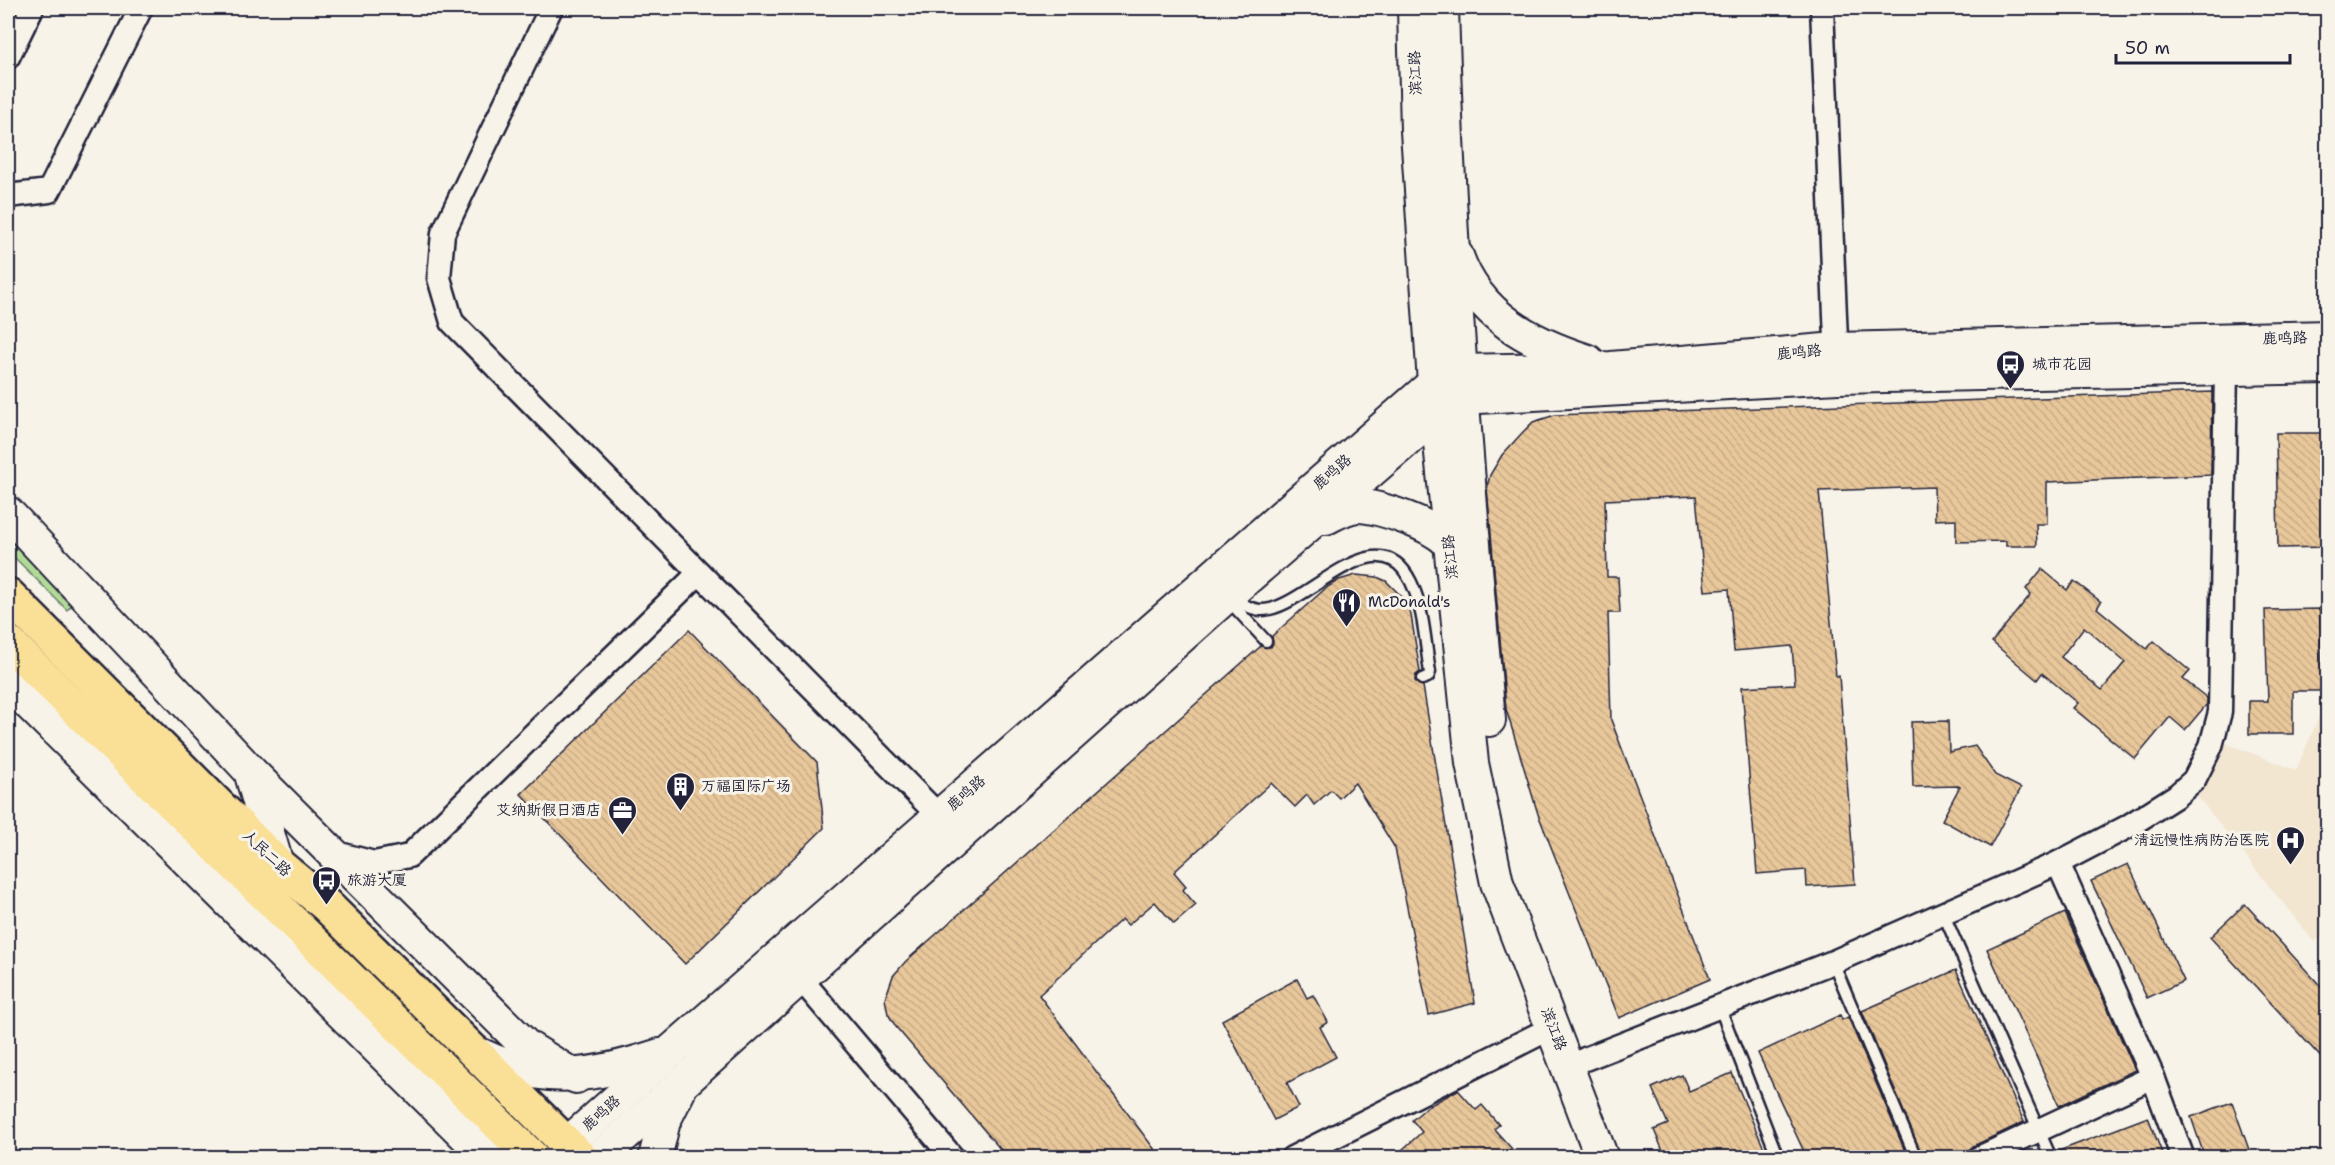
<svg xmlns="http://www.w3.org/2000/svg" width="2335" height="1165" font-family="'Shantell Sans','LXGW WenKai TC',sans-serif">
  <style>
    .built { fill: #f2e6d1 }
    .grass { fill: #b2db98; stroke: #6a7e6a; stroke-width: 1.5 }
    .building { fill: url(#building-back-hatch); stroke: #22223b; stroke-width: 1.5; fill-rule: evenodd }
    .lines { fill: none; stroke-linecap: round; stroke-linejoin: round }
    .lane-casing { stroke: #22223b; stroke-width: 15 }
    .street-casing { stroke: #22223b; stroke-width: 27 }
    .secondary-casing { stroke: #22223b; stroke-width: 36 }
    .primary-casing { stroke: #22223b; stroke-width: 38 }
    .lane { stroke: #f7f3e8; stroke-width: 10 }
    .street { stroke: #f7f3e8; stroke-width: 22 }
    .secondary { stroke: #f7f3e8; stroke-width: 32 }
    .primary { stroke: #fadf96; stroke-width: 33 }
    .labels { text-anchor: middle; stroke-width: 6; stroke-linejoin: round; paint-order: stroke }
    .street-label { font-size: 15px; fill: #22223b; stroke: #f7f3e8 }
    .poi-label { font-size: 15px; fill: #22223b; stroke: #f7f3e8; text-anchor: start }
  </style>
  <defs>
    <pattern id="building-back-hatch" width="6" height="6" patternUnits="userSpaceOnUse" patternTransform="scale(1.5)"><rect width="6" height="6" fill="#e8c79a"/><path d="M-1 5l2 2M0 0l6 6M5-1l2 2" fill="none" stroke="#c7ab86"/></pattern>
  </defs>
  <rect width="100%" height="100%" fill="#f7f3e8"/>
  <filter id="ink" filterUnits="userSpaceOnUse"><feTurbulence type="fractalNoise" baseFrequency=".0167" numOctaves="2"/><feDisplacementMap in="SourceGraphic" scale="12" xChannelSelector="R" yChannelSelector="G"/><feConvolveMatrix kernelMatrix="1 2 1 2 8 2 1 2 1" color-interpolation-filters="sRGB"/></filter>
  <g filter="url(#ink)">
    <polygon class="built" points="2327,698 2327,934 2314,942 2197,796 2220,741 2296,770"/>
    <polygon class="grass" points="8,526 78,599 67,610 8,551"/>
    <g class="building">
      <polygon points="2212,392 2211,475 2047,482 2047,524 2036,524 2037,546 2006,546 2006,541 1956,542 1956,519 1935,520 1934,487 1819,491 1836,676 1839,676 1855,884 1807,887 1806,870 1757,874 1742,687 1795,684 1792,646 1734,651 1729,589 1705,591 1696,496 1605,500 1607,577 1618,577 1620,613 1608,613 1611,720 1710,979 1619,1018 1538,814 1506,709 1487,487 1490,475 1502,455 1522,433 1533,422 1555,415"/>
      <polygon points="2276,433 2328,433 2328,547 2278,548"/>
      <path d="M2042 569 2067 590 2074 581 2101 602 2097 608 2147 649 2154 641 2190 671 2183 679 2207 698V704L2185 730 2170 717 2135 759 2073 708 2078 703 2042 673 2037 680 1992 642 2031 594 2026 589ZM2084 627 2125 662 2102 690 2061 657Z"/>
      <polygon points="1356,575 1377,577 1386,581 1404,599 1411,615 1420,672 1416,675 1415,681 1423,686 1475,1003 1429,1015 1395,848 1355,783 1339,798 1331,790 1314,805 1307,795 1295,807 1271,783 1174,872 1186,886 1183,890 1196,905 1174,924 1155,902 1128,925 1122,919 1039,995 1161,1158 1008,1158 896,1027 888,1014 885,999 893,976 906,961 1261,646 1271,647 1273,643 1272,636 1326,588 1339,580"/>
      <polygon points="2320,609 2322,691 2293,691 2293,734 2249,734 2249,701 2268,701 2265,610"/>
      <polygon points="689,630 817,762 824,828 685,964 521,794"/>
      <polygon points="1948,721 1949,752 1975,746 1995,775 2021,788 1990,847 1942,820 1960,786 1913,787 1911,722"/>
      <polygon points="2128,864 2184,981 2147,998 2091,881"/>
      <polygon points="2245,904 2328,994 2328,1065 2210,937"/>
      <polygon points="2065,913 2135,1070 2059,1106 1987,949"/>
      <polygon points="1956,970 2024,1122 1973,1146 1966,1154 1959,1158 1923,1158 1862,1011"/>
      <polygon points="1297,979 1307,998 1313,995 1328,1022 1320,1027 1336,1057 1287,1083 1299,1107 1274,1120 1222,1020"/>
      <polygon points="1840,1015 1842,1020 1848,1017 1908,1158 1807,1158 1758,1053"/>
      <polygon points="1732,1073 1768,1158 1666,1158 1654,1130 1668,1124 1652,1088 1682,1075 1689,1091"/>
      <polygon points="1458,1090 1476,1110 1482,1105 1499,1125 1494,1129 1512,1149 1503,1158 1393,1158 1422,1132 1412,1120 1427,1107"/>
      <polygon points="2232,1102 2252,1158 2205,1158 2191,1117"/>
      <polygon points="2148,1117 2164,1158 2058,1158 2056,1152"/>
    </g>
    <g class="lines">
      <defs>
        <g id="lane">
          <path d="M1232 595C1239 602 1249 609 1260 610 1303 613 1376 511 1411 582 1424 609 1425 642 1430 672L1428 677 1422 679"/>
          <polyline points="1228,600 1266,641"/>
          <polyline points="1943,913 2051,1158"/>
          <polyline points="1833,962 1916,1158"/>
          <polyline points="1720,1008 1778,1158"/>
        </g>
        <g id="street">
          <polyline points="551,8 443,233 439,278 452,322 939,816"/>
          <polyline points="1822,8 1837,363"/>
          <polyline points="8,57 32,8"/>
          <polyline points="8,196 49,191 141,8"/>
          <polyline points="332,852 374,863 409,856 699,573"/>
          <polyline points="2058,863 2153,1077 2183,1158"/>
          <polyline points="800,978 953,1158"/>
          <polyline points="1585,1059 1833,962 2058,863 2127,827 2176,796 2194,780 2211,746 2220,712 2226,369"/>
          <polyline points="1292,1158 1553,1027"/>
          <polyline points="1979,1158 2153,1077"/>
        </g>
        <g id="secondary">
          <polyline points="1414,8 1417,131 1434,383 1472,763 1497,883 1602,1158"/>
          <path d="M1442 8C1449 246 1468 482 1489 720"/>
          <path d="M1457 256C1478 316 1531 343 1588 361"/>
          <polyline points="8,513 250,771 277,864"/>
          <path d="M1326 518C1336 513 1346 507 1357 506 1377 505 1439 527 1448 543"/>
          <polyline points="8,683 488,1158"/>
          <polyline points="252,773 526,1046 576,1077"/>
          <path d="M477 1053C544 1086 592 1077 660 1055"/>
          <polyline points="560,1158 567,1144 670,1052 1434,383 1459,371 1611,368 1836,349 2328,337"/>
          <polyline points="599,1158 1230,593 1436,415 1461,398 1838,377 2328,367"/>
          <polyline points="655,1158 664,1121 679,1091"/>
        </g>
        <g id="primary">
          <polyline points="8,595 277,864 326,905 581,1158"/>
          <polyline points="8,642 533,1158"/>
        </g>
      </defs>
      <use href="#lane" class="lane-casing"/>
      <use href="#street" class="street-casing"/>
      <use href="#secondary" class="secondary-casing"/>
      <use href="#primary" class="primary-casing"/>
      <use href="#lane" class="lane"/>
      <use href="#street" class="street"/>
      <use href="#secondary" class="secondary"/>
      <use href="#primary" class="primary"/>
    </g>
  </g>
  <defs>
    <symbol id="bus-pin" viewBox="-11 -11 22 30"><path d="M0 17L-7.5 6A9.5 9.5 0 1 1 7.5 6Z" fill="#22223b" stroke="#f7f3e8"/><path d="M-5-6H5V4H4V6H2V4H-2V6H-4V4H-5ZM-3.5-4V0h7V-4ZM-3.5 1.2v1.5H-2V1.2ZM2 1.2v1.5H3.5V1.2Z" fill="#fff"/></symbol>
    <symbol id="restaurant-pin" viewBox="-11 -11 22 30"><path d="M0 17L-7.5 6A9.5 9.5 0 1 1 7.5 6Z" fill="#22223b" stroke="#f7f3e8"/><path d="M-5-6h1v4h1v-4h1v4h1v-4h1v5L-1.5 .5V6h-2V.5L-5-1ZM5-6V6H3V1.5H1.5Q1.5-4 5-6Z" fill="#fff"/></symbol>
    <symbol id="building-pin" viewBox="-11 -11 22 30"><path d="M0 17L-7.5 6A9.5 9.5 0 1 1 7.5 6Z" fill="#22223b" stroke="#f7f3e8"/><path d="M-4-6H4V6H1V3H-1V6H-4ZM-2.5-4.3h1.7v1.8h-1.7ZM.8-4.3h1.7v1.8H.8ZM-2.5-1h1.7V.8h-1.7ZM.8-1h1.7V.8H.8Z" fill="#fff"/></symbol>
    <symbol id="office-pin" viewBox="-11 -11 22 30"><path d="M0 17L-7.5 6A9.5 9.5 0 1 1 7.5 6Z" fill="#22223b" stroke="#f7f3e8"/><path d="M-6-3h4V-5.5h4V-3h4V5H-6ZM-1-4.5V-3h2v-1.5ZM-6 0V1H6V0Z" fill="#fff"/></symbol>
    <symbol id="hospital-pin" viewBox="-11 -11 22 30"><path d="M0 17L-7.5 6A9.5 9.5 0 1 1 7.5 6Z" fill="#22223b" stroke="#f7f3e8"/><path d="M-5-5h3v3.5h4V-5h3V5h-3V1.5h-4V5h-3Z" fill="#fff"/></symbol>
  </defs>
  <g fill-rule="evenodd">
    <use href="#bus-pin" x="1994" y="348" width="33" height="45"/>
    <use href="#restaurant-pin" x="1330" y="586" width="33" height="45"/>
    <use href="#building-pin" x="664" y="770" width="33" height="45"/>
    <use href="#office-pin" x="606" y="794" width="33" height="45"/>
    <use href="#hospital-pin" x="2274" y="824" width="33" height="45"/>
    <use href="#bus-pin" x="310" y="864" width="33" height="45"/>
  </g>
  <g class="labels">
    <g class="street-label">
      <text transform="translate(1415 73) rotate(-92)" y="5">滨江路</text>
      <text transform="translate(2285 338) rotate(-1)" y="5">鹿鸣路</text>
      <text transform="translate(1799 352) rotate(-5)" y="5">鹿鸣路</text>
      <text transform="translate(1332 472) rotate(-41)" y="5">鹿鸣路</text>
      <text transform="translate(1450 557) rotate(-96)" y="5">滨江路</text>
      <text transform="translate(966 793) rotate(-41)" y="5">鹿鸣路</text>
      <text transform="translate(267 853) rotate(43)" y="5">人民二路</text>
      <text transform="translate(1554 1029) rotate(69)" y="5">滨江路</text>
      <text transform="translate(601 1113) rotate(-42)" y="5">鹿鸣路</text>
    </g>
    <g class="poi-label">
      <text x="2032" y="369">城市花园</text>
      <text x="1368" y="607">McDonald's</text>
      <text x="701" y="791">万福国际广场</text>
      <text x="601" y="815" text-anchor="end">艾纳斯假日酒店</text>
      <text x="2269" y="845" text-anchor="end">清远慢性病防治医院</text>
      <text x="347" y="885">旅游大厦</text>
    </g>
  </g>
  <rect width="2335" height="1165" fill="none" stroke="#f7f3e8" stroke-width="30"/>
  <rect x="15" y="15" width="2305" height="1135" fill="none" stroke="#22223b" stroke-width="2" filter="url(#ink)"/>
  <path d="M2116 54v9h174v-9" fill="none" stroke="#22223b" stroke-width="3"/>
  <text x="2125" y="54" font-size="18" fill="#22223b" stroke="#f7f3e8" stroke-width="4.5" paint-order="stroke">50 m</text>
</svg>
